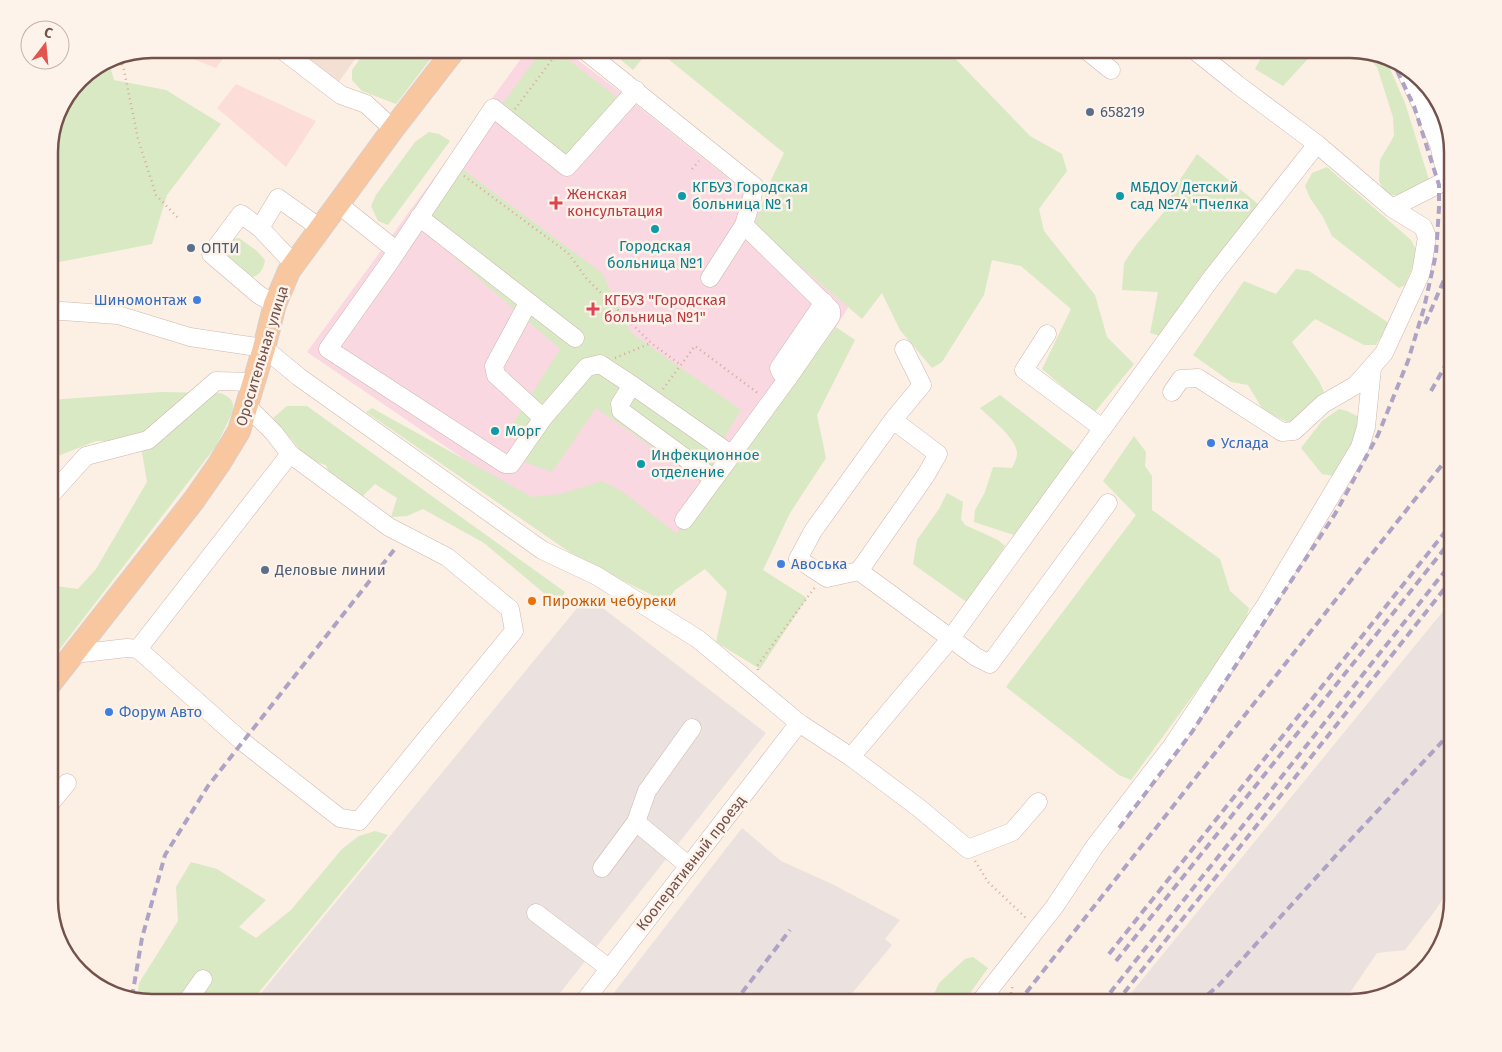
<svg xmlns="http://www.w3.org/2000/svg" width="1502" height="1052" font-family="'Fira Sans',sans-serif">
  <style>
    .residential { fill: #f3dfd3 }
    .commercial { fill: #fcddd8 }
    .industrial { fill: #ebe2df }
    .medical { fill: #f9d8e2 }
    .green { fill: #d9e9c3 }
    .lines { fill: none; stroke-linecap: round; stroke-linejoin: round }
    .minor-casing { stroke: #cfb7ae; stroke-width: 19 }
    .major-casing { stroke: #d8cfcd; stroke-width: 24 }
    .path { stroke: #d5aba0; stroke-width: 2.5; stroke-dasharray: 1 4; stroke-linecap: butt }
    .minor { stroke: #fff; stroke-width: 18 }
    .major { stroke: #f8c79f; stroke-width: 22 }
    .rail { stroke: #afa3c5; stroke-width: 4; stroke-dasharray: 8 5; stroke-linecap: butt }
    .service-dot { fill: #5c6f8a; stroke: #fef3ea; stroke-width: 2 }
    .culture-dot { fill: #0f9aa8; stroke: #fef3ea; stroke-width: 2 }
    .health-dot { fill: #e0444e; stroke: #fef3ea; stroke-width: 2 }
    .shop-dot { fill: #3f7fe0; stroke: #fef3ea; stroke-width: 2 }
    .food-dot { fill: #e8710a; stroke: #fef3ea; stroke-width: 2 }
    .labels { text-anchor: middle; stroke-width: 5; stroke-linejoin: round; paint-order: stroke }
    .service-label { font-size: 15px; fill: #4e5e75; stroke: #fef3ea; text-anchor: start }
    .culture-label { font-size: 15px; fill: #0d838f; stroke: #fef3ea; text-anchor: start }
    .health-label { font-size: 15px; fill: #be3a42; stroke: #fef3ea; text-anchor: start }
    .shop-label { font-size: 15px; fill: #366cbe; stroke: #fef3ea; text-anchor: start }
    .street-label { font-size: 15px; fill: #73524b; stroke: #fef3ea }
    .food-label { font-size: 15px; fill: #c56008; stroke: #fef3ea; text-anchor: start }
    .rim { fill: none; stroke: #73524b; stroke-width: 2.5 }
  </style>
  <rect width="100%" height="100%" fill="#fcefe4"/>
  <polygon class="residential" points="269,49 362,49 331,93"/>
  <g class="commercial">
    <polygon points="168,49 230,49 216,68"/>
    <polygon points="236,84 316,121 286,167 217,108"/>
  </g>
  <g class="industrial">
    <polygon points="587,596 766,733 552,1003 253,1003"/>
    <polygon points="1453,599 1453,890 1447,899 1444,897 1435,911 1405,950 1377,953 1343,1003 1123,1003"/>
    <polygon points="742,828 781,861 832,884 900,920 885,939 892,945 844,1003 606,1003"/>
  </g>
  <polygon class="medical" points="528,49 563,49 619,91 768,210 859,290 836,327 657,591 307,352"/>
  <g class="green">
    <polygon points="367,49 438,49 396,104 362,91 352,80 352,70"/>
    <polygon points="543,49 554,49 617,97 567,162 499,108"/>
    <polygon points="608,49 650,49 633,70"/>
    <polygon points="656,49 946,49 1030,136 1062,154 1067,171 1039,209 1044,231 1095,295 1107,337 1134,364 1094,413 1042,369 1071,309 1021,266 992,260 984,295 942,362 932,368 900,330 882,293 862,319 754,226 772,178 784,153"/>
    <polygon points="1266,49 1317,49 1283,86 1255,69"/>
    <polygon points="1364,53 1386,60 1405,103 1430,183 1401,195 1386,195 1379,181 1380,160 1394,136 1393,117 1377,67"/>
    <polygon points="108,59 114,80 166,90 221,124 167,195 152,244 49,264 49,145 59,106 79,79"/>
    <polygon points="429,132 439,134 450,141 388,225 378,221 371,206 376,195 415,142"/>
    <polygon points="1197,154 1258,204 1160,336 1150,333 1158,292 1122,290 1124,263 1136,245 1170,205 1172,192"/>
    <polygon points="457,165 602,273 631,333 741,410 717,450 725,479 836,327 855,340 817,415 826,458 790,513 763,570 807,598 760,669 716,642 727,592 705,569 675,590 666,602 581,560 366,412 372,408 532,497 560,494 602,481 623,492 677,534 684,520 707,486 596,408 552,472 519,460 512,425 560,349 414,222"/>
    <polygon points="1327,167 1411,240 1418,254 1405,285 1399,288 1332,236 1323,217 1310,198 1305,186 1312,173"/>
    <path d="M239 238 257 251 265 260C264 268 259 278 249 277L221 251 232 239Z"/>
    <polygon points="1296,269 1309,271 1389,323 1376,345 1364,345 1315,319 1292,342 1319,381 1324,392 1289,423 1263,410 1248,385 1231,382 1193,355 1244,281 1276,294"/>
    <path d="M161 392 220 393C241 400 232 413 225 428 222 434 219 440 216 446L49 663V585L78 589 96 569 147 482 142 452 118 441H96L58 456 49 469V400Z"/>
    <path d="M1000 395 1075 453 1017 536 974 522 975 510 985 492 993 467 1012 468C1014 464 1017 458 1017 453 1017 439 990 418 980 408Z"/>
    <polygon points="287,406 307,406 565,592 558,605 484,543 423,509 407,516 391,517 397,498 375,484 359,500 330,476 326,465 309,460 273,418"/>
    <path d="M1339 409 1347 411 1359 417C1357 439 1344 457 1334 476L1322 474 1301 448 1322 421Z"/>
    <polygon points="1134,436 1146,452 1145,466 1152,476 1152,510 1220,559 1230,591 1249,608 1244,626 1131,780 1119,775 1006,687 1136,515 1103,481"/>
    <polygon points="947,493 963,502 961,519 965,525 998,540 1005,546 968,603 913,564 917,540 939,509"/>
    <polygon points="375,831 388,835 250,1003 151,1003 137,999 139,983 178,921 176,887 191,862 217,869 266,900 239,927 256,938 291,910 342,849 359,836"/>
    <polygon points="973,957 988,968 963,1003 930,1003 939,983 965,959"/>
  </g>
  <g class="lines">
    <defs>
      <g id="minor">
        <polyline points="281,49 341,95 366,104 393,129"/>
        <path d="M583 49C640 95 697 140 754 186L752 198 744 225 831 310V316L788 378 714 479 621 411 620 404 632 385 600 364 587 367 543 418 511 464H505L328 349 389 263 493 108 567 167 636 90"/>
        <polyline points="1085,49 1111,70"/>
        <polyline points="338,204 397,251"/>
        <polyline points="1392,208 1447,180 1439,144 1403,65"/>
        <polyline points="419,217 575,338"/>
        <polyline points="260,228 278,198 320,228"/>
        <polyline points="710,278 744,225"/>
        <polyline points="528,303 494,366 496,375 543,418"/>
        <polyline points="275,304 259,295 211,254 241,214 260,228 294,264"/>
        <polyline points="49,312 62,311 118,315 190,337 264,348 299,377 542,550 597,576 698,639 799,723 851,757 951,638 1210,280 1317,144"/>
        <polyline points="1047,334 1024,370 1102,428"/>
        <polyline points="788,378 781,373 779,368 824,302"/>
        <polyline points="632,385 732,455"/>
        <polyline points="1172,392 1181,379 1198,378 1282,432 1294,431 1323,404 1356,385 1384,353 1421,273 1427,237 1423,227 1392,208 1317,144 1238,85 1193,49"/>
        <polyline points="247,406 274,433 290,454"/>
        <polygon points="893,420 938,454 926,475 859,571 827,578 798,559 813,531"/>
        <polyline points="893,420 922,385 904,349"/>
        <polyline points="49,497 86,456 148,440 216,381 254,382"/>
        <polyline points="684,520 714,479"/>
        <polyline points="859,571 976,657 990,664 1108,503"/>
        <polyline points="74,654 127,648 138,649 243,742 340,818 359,821 514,631 510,609 447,557 389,527 290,454 138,649"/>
        <polyline points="851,757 919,808 968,849 1012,832 1038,802"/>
        <polyline points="49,805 67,783"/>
        <polyline points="636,822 689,866"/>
        <polyline points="602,868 636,822 647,791 692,728"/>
        <polyline points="536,913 610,969"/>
        <polyline points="186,1003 203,979"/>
        <polyline points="583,1003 799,723"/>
        <polyline points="979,1003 1055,906 1095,846 1172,746 1265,606 1360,447 1366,427 1372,368"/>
      </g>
      <polyline id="major" points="49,685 194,500 219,464 239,431 264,348 275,304 289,271 393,129 455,49"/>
    </defs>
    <use href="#minor" class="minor-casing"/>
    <use href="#major" class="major-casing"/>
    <g class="path">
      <polyline points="118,55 124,70 138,139 156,195 179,219"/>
      <polyline points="515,109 560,49"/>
      <polyline points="692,169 699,161"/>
      <polyline points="464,176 568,253 587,279 651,343 681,365"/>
      <polyline points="615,358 651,343"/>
      <polyline points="663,389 695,346 759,394"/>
      <polyline points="758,670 757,666 815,587"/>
      <polyline points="975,861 988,882 1026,918"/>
      <polyline points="1009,1003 1013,984"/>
    </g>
    <use href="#minor" class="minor"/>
    <use href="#major" class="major"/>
    <g class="rail">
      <polyline points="1425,324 1453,259"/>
      <polyline points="1431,391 1453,352"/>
      <polyline points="1119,828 1192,732 1335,514 1378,435 1408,361 1424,308 1436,254 1439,208 1439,185 1414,106 1393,62"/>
      <polyline points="1109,954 1453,522"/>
      <polyline points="1116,961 1453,538"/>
      <polyline points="132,997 142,938 165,855 208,786 394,550"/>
      <polyline points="734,1003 790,930"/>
      <polyline points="1018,1003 1453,451"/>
      <polyline points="1102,1003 1453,561"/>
      <polyline points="1116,1003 1453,578"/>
      <polyline points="1198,1003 1219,985 1341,850 1453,730"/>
    </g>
  </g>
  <g class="service-dot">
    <circle cx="1090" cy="112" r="5"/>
    <circle cx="191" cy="248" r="5"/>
    <circle cx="265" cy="570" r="5"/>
  </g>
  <g class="culture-dot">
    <circle cx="682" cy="196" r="5"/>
    <circle cx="1120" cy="196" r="5"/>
    <circle cx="655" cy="229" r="5"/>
    <circle cx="495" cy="431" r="5"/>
    <circle cx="641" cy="464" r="5"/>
  </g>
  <g class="health-dot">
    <path d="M553.5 195.5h5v5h5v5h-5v5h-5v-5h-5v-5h5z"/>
    <path d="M590.5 301.5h5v5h5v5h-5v5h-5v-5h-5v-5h5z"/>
  </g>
  <g class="shop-dot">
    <circle cx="197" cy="300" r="5"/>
    <circle cx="1211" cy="443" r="5"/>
    <circle cx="781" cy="564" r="5"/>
    <circle cx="109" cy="712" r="5"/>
  </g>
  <circle class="food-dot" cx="532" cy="601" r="5"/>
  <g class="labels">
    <g class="service-label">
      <text x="1100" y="117">658219</text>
      <text x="201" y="253">ОПТИ</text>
      <text x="275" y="575">Деловые линии</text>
    </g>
    <g class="culture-label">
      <text x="692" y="192">КГБУЗ Городская<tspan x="692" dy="17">больница № 1</tspan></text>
      <text x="1130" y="192">МБДОУ Детский<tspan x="1130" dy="17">сад №74 "Пчелка</tspan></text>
      <text x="655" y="251" text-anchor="middle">Городская<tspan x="655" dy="17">больница №1</tspan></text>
      <text x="505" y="436">Морг</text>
      <text x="651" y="460">Инфекционное<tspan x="651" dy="17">отделение</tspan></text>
    </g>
    <g class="health-label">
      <text x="567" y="199">Женская<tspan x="567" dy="17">консультация</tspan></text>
      <text x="604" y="305">КГБУЗ "Городская<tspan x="604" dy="17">больница №1"</tspan></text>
    </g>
    <g class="shop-label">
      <text x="187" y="305" text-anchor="end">Шиномонтаж</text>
      <text x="1221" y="448">Услада</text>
      <text x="791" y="569">Авоська</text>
      <text x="119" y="717">Форум Авто</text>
    </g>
    <g class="street-label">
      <text transform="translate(262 356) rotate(-73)" y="5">Оросительная улица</text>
      <text transform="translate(691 863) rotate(-52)" y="5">Кооперативный проезд</text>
    </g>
    <g class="food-label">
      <text x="542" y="606">Пирожки чебуреки</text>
    </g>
  </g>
  <path d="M0 0H1502V1052H0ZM152 58H1350A94 94 0 0 1 1444 152V900A94 94 0 0 1 1350 994H152A94 94 0 0 1 58 900V152A94 94 0 0 1 152 58Z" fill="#fef3ea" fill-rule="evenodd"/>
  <path class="rim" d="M152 58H1350A94 94 0 0 1 1444 152V900A94 94 0 0 1 1350 994H152A94 94 0 0 1 58 900V152A94 94 0 0 1 152 58Z"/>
  <g transform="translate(45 45) rotate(16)"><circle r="24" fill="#fef3ea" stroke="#c6b3aa"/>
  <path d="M0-4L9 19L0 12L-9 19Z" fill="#e2544d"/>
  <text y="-8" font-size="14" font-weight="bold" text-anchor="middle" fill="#73524b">С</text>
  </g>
</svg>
